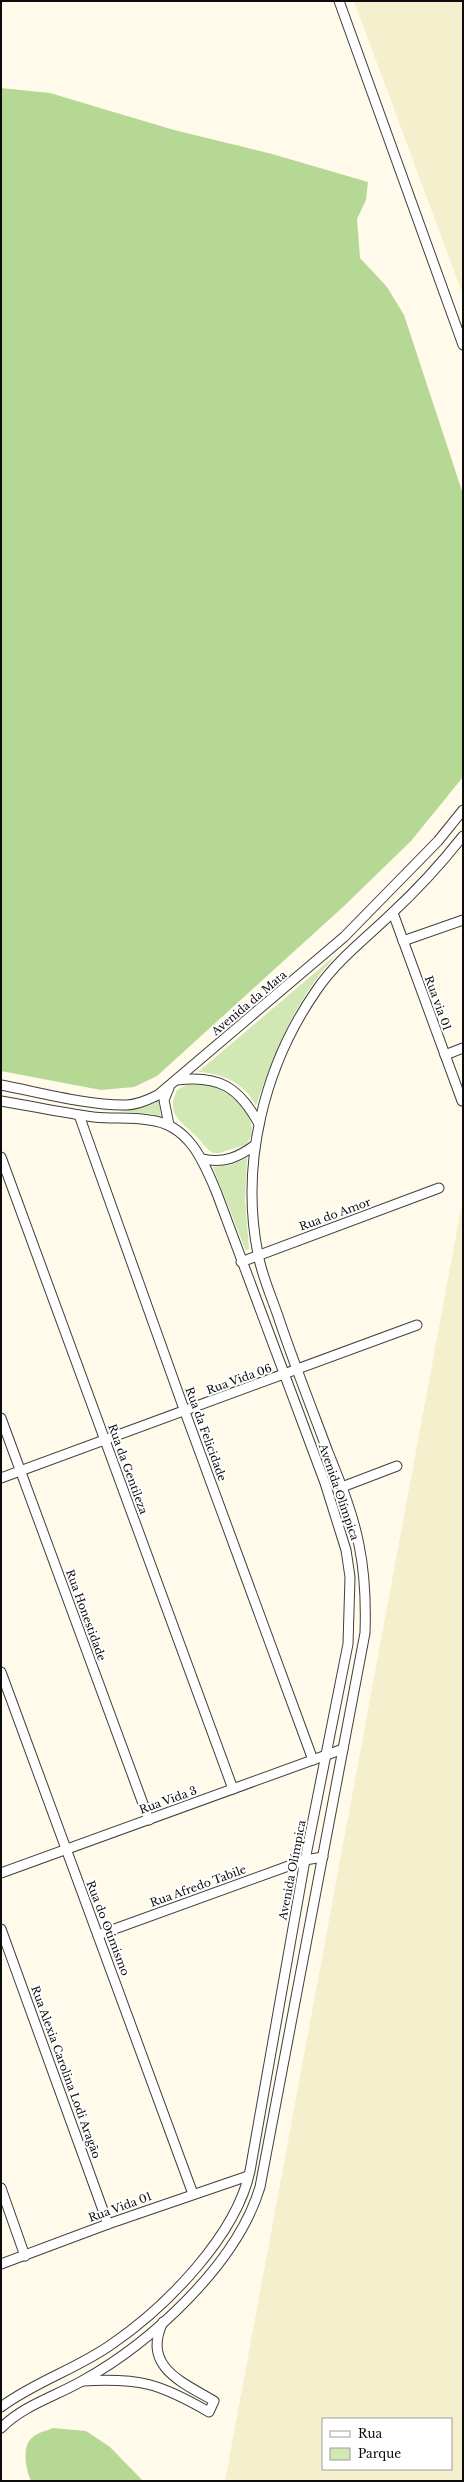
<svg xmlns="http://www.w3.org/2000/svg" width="464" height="2482" font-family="'Libre Baskerville',serif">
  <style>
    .farmland { fill: #f4efcc; fill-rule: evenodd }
    .green { fill: #d1e8b5 }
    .forest { fill: #b6d895 }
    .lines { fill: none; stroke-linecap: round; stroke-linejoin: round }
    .minor-casing { stroke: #3f3f3f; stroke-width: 11 }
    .minor { stroke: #fff; stroke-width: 9 }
    .labels { text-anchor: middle; stroke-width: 4; stroke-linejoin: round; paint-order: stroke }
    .street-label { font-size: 11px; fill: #0c0c0c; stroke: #fff }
  </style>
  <rect width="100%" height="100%" fill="#fffaea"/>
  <g class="farmland">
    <polygon points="354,1 463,1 463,295"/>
    <path d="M463 1198V2481H225ZM323 2419H451V2469H323Z"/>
  </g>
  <g class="green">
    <path d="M337 954C296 998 275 1050 256 1106 245 1083 222 1073 198 1072Z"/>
    <path d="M186 1085C194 1085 202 1084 210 1086 233 1092 265 1121 246 1145L219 1153H213C206 1149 202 1142 197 1137 182 1122 165 1115 177 1090Z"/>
    <polygon points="159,1101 161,1117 152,1114 119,1111 149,1106"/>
    <polygon points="247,1158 245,1199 249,1249 246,1251 213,1167 230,1165"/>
  </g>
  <g class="forest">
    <polygon points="1,88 50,93 174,130 272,154 368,182 366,200 357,219 360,258 387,287 404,315 463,494 463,777 411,841 343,907 157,1076 134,1087 101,1090 1,1071"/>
    <path d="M53 2428 86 2431 110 2447 143 2481H31C26 2470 21 2445 33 2437 38 2432 47 2431 53 2428Z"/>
  </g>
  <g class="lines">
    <defs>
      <g id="minor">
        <polyline points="339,1 463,345"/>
        <polyline points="393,913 462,1101"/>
        <polyline points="403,941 463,920"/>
        <polyline points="445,1055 463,1048"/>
        <path d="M177 1080C219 1075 239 1087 259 1124"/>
        <path d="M1 1085C38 1092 90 1106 126 1105 137 1105 148 1100 158 1095L344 937 438 841 463 810"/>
        <polyline points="169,1088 164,1100 169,1125"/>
        <path d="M1 1101C32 1106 63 1113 94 1117 113 1119 131 1117 149 1120 188 1124 203 1160 216 1191L325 1483 346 1550 350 1577 348 1644 305 1860 250 2171C236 2236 166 2307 112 2344 77 2369 36 2381 1 2407"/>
        <polyline points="79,1115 185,1412 313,1760"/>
        <polyline points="1,1157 233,1789"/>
        <path d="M203 1159C223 1164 239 1157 255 1145"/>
        <polyline points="241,1262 439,1188"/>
        <polyline points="1,1418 149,1820"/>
        <polyline points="1,1478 417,1325"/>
        <polyline points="342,1487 397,1466"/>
        <polyline points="1,1672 193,2194"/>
        <polyline points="1,1873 343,1749"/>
        <polyline points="1,1929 108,2224"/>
        <polyline points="98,1935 305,1860 323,1857"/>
        <polyline points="1,2188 25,2256"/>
        <polyline points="1,2264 108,2224 248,2176"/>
        <path d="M83 2381C140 2378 159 2383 209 2412L214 2401C184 2383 141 2367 163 2322"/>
        <path d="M1 2428C24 2405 54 2397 82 2381 151 2343 237 2264 260 2187L365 1633C366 1604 365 1574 359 1545 353 1513 340 1482 328 1452 312 1409 295 1366 280 1322 273 1300 262 1277 258 1254 240 1164 264 1066 316 991 336 961 365 939 390 915 416 891 441 864 463 836"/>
      </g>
    </defs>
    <use href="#minor" class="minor-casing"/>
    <use href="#minor" class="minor"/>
  </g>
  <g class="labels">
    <g class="street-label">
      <text transform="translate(249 1003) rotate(-40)" y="4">Avenida da Mata</text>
      <text transform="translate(438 1003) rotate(70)" y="4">Rua via 01</text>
      <text transform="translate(335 1214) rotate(-20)" y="4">Rua do Amor</text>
      <text transform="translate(239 1379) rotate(-20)" y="4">Rua Vida 06</text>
      <text transform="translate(206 1434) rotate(70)" y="4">Rua da Felicidade</text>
      <text transform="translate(128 1469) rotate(70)" y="4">Rua da Gentileza</text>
      <text transform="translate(339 1492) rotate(71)" y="4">Avenida Olímpica</text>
      <text transform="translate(86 1615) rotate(70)" y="4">Rua Honestidade</text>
      <text transform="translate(168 1800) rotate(-20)" y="4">Rua Vida 3</text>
      <text transform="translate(292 1870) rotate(-79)" y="4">Avenida Olímpica</text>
      <text transform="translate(198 1886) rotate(-20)" y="4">Rua Afredo Tabile</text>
      <text transform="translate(108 1928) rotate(69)" y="4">Rua do Otimismo</text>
      <text transform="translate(66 2072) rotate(70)" y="4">Rua Alexia Carolina Lodi Aragão</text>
      <text transform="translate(120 2207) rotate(-20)" y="4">Rua Vida 01</text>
    </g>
  </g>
  <rect width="464" height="2482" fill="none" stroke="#0c0c0c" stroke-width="4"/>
  <rect x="322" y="2418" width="130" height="52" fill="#ffffff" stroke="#9e9e9e"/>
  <rect x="330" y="2431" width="20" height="6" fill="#ffffff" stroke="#9e9e9e"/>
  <text x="358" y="2438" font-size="12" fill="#0c0c0c">Rua</text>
  <rect x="330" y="2448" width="20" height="12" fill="#d1e8b5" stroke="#9e9e9e"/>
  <text x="358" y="2458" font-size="12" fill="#0c0c0c">Parque</text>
</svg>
